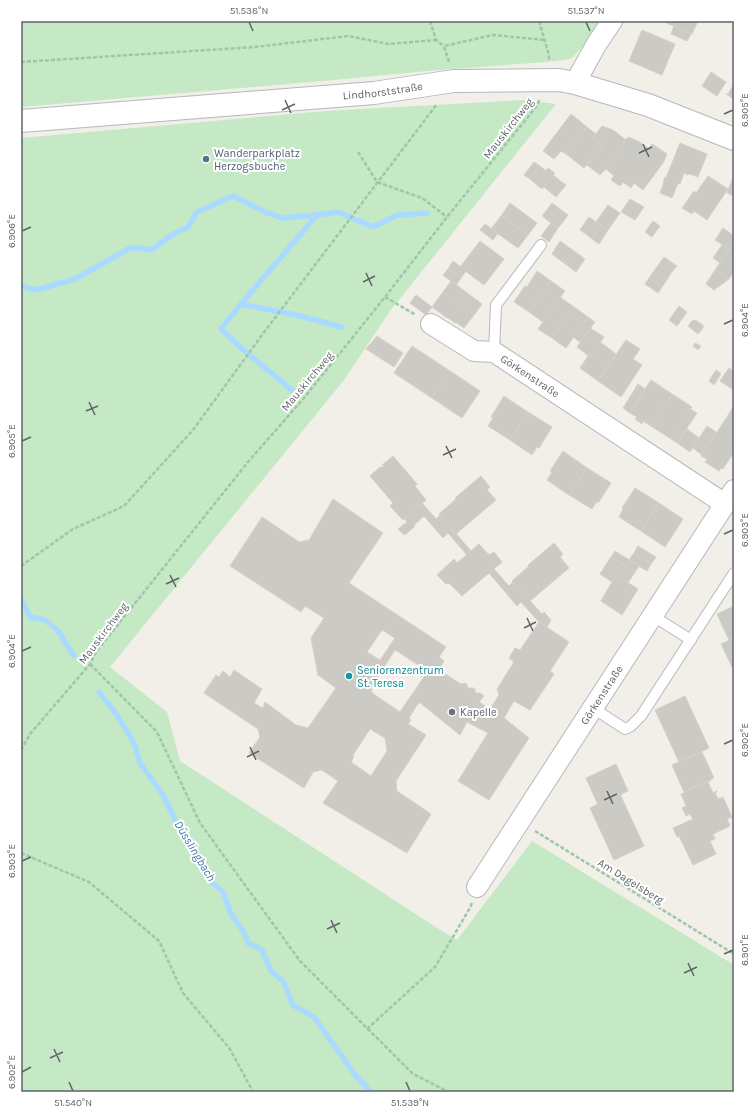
<svg xmlns="http://www.w3.org/2000/svg" width="755" height="1113" font-family="Karla,sans-serif">
  <style>
    .green { fill: #c5e8c5 }
    .lines { fill: none; stroke-linecap: round; stroke-linejoin: round }
    .stream { stroke: #aadaff; stroke-width: 5.5 }
    .building { fill: #cccac5; stroke: #d6d1c6; fill-rule: evenodd }
    .service-casing { stroke: #b5b8bc; stroke-width: 12 }
    .minor-casing { stroke: #b5b8bc; stroke-width: 22 }
    .tertiary-casing { stroke: #b5b8bc; stroke-width: 24 }
    .path { stroke: #9cc7a9; stroke-width: 2.5; stroke-dasharray: 4 2; stroke-linecap: butt }
    .service { stroke: #fff; stroke-width: 10 }
    .minor { stroke: #fff; stroke-width: 20 }
    .tertiary { stroke: #fff; stroke-width: 22 }
    .ticks { fill: none; stroke: #5f6368; stroke-width: 1.5 }
    .service-dot { fill: #5c6f8a; stroke: #fff; stroke-width: 1.5 }
    .culture-dot { fill: #0f9aa8; stroke: #fff; stroke-width: 1.5 }
    .worship-dot { fill: #6b7280; stroke: #fff; stroke-width: 1.5 }
    .labels { text-anchor: middle; stroke-width: 4; stroke-linejoin: round; paint-order: stroke }
    .street-label { font-size: 11px; fill: #5f6368; stroke: #fff }
    .service-label { font-size: 11px; fill: #4e5e75; stroke: #fff; text-anchor: start }
    .culture-label { font-size: 11px; fill: #0d838f; stroke: #fff; text-anchor: start }
    .worship-label { font-size: 11px; fill: #5b616d; stroke: #fff; text-anchor: start }
    .water-label { font-size: 12px; font-style: italic; fill: #4174aa; stroke: #fff }
    .neatline { fill: none; stroke: #5f6368; stroke-width: 1.5 }
    .ticks-label { font-size: 10px; text-anchor: middle; fill: #5f6368 }
  </style>
  <rect width="100%" height="100%" fill="#f1efe8"/>
  <g class="green">
    <polygon points="21,21 601,21 586,43 571,59 546,62 438,70 323,81 21,107"/>
    <polygon points="522,100 556,104 390,311 344,380 110,667 167,712 180,761 445,933 457,940 532,841 734,965 734,1092 21,1092 21,138 326,111"/>
  </g>
  <g class="lines">
    <g class="stream">
      <polyline points="21,286 36,290 75,279 130,248 140,248 151,250 172,235 188,227 197,212 233,196 265,212 282,218 317,215 338,212 373,227 397,215 427,213"/>
      <polyline points="241,304 296,315 342,327"/>
      <path d="M294 392C270 371 244 352 221 329L241 304 317 215"/>
      <polyline points="21,599 30,617 45,620 58,631 74,656"/>
      <polyline points="99,692 115,712 134,743 140,763 163,795 179,828 200,858 210,881 223,892 231,914 245,934 248,943 262,950 271,971 283,981 293,1005 314,1017 356,1076 371,1092"/>
    </g>
  </g>
  <g class="building">
    <polygon points="662,21 698,21 692,34"/>
    <polygon points="674,26 691,34 687,41 671,34"/>
    <polygon points="642,30 675,44 662,75 629,61"/>
    <polygon points="711,72 726,82 717,96 702,86"/>
    <polygon points="734,84 734,99 726,94 728,94"/>
    <polygon points="571,114 587,127 566,154 561,151 554,159 543,151"/>
    <polygon points="602,126 613,130 626,140 628,137 600,175 587,165 603,146 593,138"/>
    <polygon points="587,127 596,134 593,138 603,146 584,168 566,154"/>
    <polygon points="628,137 638,141 649,149 652,144 667,154 663,163 643,190 634,183 631,188 623,182 620,186 611,180 614,176 606,169 602,173 601,173"/>
    <polygon points="680,143 707,154 698,177 690,174 687,175 684,173 680,184 678,183 672,198 660,193 664,182 663,182 665,177 666,178"/>
    <polygon points="534,162 540,166 530,179 524,175"/>
    <polygon points="540,166 546,171 536,184 530,179"/>
    <polygon points="548,168 555,173 542,189 536,184"/>
    <polygon points="553,175 559,180 550,192 544,187"/>
    <polygon points="734,175 734,196 727,193"/>
    <polygon points="708,176 728,189 707,220 694,211 692,214 682,208 694,191 696,193"/>
    <polygon points="559,180 566,185 556,197 550,192"/>
    <polygon points="630,199 644,207 635,220 621,212"/>
    <polygon points="510,203 537,223 528,235 501,216"/>
    <polygon points="552,203 568,215 563,222 547,210"/>
    <polygon points="608,205 620,213 608,230 596,222"/>
    <polygon points="547,210 563,222 558,228 542,216"/>
    <polygon points="501,216 528,235 518,248 491,229"/>
    <polygon points="589,217 595,221 586,234 580,230"/>
    <polygon points="595,221 601,226 592,239 586,234"/>
    <polygon points="653,221 660,226 652,237 645,232"/>
    <polygon points="551,223 558,228 549,242 541,236"/>
    <polygon points="485,224 498,233 493,240 480,230"/>
    <polygon points="601,226 608,230 599,244 592,239"/>
    <polygon points="723,228 734,236 734,242 729,249 715,240"/>
    <polygon points="480,241 504,259 484,285 460,267"/>
    <polygon points="560,241 574,251 564,263 552,254"/>
    <polygon points="734,242 734,271 729,279 715,270"/>
    <polygon points="722,245 729,249 720,263 713,258"/>
    <polygon points="574,251 585,259 576,272 564,263"/>
    <polygon points="664,257 677,266 671,273 659,264"/>
    <polygon points="453,261 466,271 461,278 448,269"/>
    <polygon points="659,264 671,273 667,280 654,271"/>
    <polygon points="448,269 461,278 456,285 443,275"/>
    <polygon points="715,270 729,279 714,290 706,284"/>
    <polygon points="537,271 551,281 529,312 514,302 525,286 527,287"/>
    <polygon points="654,271 667,280 662,287 649,278"/>
    <polygon points="649,278 662,287 658,293 645,284"/>
    <polygon points="451,281 482,304 474,315 443,292"/>
    <polygon points="551,281 565,291 543,322 529,312"/>
    <polygon points="443,292 474,315 464,328 456,322 455,323 447,317 447,318 432,307"/>
    <polygon points="416,295 432,307 426,315 410,303"/>
    <polygon points="560,297 574,307 552,338 538,329"/>
    <polygon points="679,306 687,312 677,326 669,320"/>
    <polygon points="574,307 588,317 566,348 552,338"/>
    <polygon points="588,317 595,322 580,342 573,337"/>
    <polygon points="695,320 703,325 703,328 698,334 688,326 692,321"/>
    <polygon points="590,328 604,337 590,357 577,347"/>
    <polygon points="377,336 403,353 394,367 366,349"/>
    <polygon points="626,340 640,349 633,359 642,365 621,397 598,381"/>
    <polygon points="600,342 616,354 598,381 580,368 588,356 590,357"/>
    <polygon points="695,343 701,346 698,350 693,346"/>
    <polygon points="412,346 450,371 432,398 394,373"/>
    <polygon points="729,368 734,371 734,390 720,381"/>
    <polygon points="716,370 721,374 714,385 709,381"/>
    <polygon points="450,371 480,391 462,418 432,398"/>
    <polygon points="651,380 672,394 651,426 643,421 642,424 635,419 637,417 630,413"/>
    <polygon points="638,384 645,389 630,413 623,408"/>
    <polygon points="672,394 692,407 671,439 651,426"/>
    <polygon points="504,396 528,412 510,440 488,426 493,418 491,417"/>
    <polygon points="734,405 734,421 727,417"/>
    <polygon points="690,409 697,413 677,443 671,439"/>
    <polygon points="528,412 552,427 539,448 537,447 532,455 510,440"/>
    <polygon points="727,417 734,421 734,452 723,469 721,468 719,471 705,462 707,459 701,456"/>
    <polygon points="707,426 716,432 702,455 693,448"/>
    <polygon points="687,429 699,438 690,452 677,443"/>
    <polygon points="563,451 587,468 569,495 547,480 552,472 550,471"/>
    <polygon points="393,456 417,484 415,486 426,500 403,520 390,506 393,503 370,476 380,467 381,468 384,466 382,465"/>
    <polygon points="587,468 611,483 598,503 596,502 592,509 569,495"/>
    <polygon points="481,476 490,487 487,490 496,500 456,534 439,514 456,499 455,498"/>
    <polygon points="635,488 659,503 641,531 619,517 623,509 622,508"/>
    <path d="M333 499 383 533 349 583 446 647 439 657 444 661 439 670 461 684 466 683 468 688H474L476 693H480L484 696 479 702 490 709 499 695 497 689 514 662 509 658 515 648 520 650 539 622 569 642 550 671 554 674 530 710 514 701 504 718 529 738 489 800 458 781 488 733 467 722 460 735 419 702 409 718 411 720 408 724 426 735 396 781 397 791 431 814 407 853 323 803 338 781 322 770 313 772 304 788 249 753 260 737 258 729 204 693 216 675 219 677 223 671 230 677 234 670 262 689 254 703 263 708 265 702 296 725 308 728 336 688 318 675 311 638 324 618 305 606 301 612 230 566 262 517 299 542 309 540ZM382 630 395 638 380 660 367 652ZM395 650 428 671 400 712 372 693 371 687ZM370 729 385 738 387 751 371 776 351 762 354 757 353 755Z"/>
    <polygon points="422,503 436,519 440,515 471,551 467,555 448,533 443,538 424,516 414,525 415,526 405,535 404,534 403,534 398,529 407,522 404,518"/>
    <polygon points="659,503 683,519 665,547 641,531"/>
    <polygon points="554,543 563,554 560,557 569,568 530,601 512,581 529,566 528,565"/>
    <polygon points="479,544 489,555 494,552 502,562 462,596 449,583 446,584 437,575 454,559 457,563"/>
    <polygon points="638,546 656,557 651,564 634,553"/>
    <polygon points="615,551 639,566 635,572 611,557"/>
    <polygon points="634,553 651,564 647,571 629,560"/>
    <polygon points="611,557 635,572 628,583 616,575 612,582 600,574"/>
    <polygon points="494,569 509,586 513,582 542,614 544,612 551,620 547,627 539,622 521,602 517,606 489,573"/>
    <polygon points="616,575 638,589 622,615 601,601"/>
    <polygon points="734,606 734,638 729,640 717,614"/>
    <polygon points="734,638 734,671 721,644"/>
    <polygon points="685,696 709,748 679,762 655,710"/>
    <polygon points="702,752 714,778 684,792 672,765"/>
    <polygon points="616,764 628,791 598,805 586,778"/>
    <polygon points="711,780 708,782 713,793 717,791 717,792 715,793 718,799 723,797 732,817 727,819 730,826 713,834 715,839 710,841 716,854 693,865 679,836 677,837 673,828 693,819 690,814 686,816 682,808 686,806 681,794"/>
    <polygon points="620,794 644,846 614,860 590,808"/>
  </g>
  <g class="lines">
    <defs>
      <g id="service">
        <polyline points="494,352 496,305 541,245"/>
        <polyline points="653,616 691,640"/>
        <polyline points="593,708 625,729 631,726 641,716 734,573"/>
      </g>
      <g id="minor">
        <polyline points="575,83 596,45 612,21"/>
        <path id="s1" d="M431 324 474 351 494 352 725 504"/>
        <path id="s2" d="M477 887 734 490"/>
      </g>
      <g id="tertiary">
        <path id="s3" d="M21 121 374 93 454 81 559 80 575 83 648 105 734 139"/>
      </g>
    </defs>
    <use href="#service" class="service-casing"/>
    <use href="#minor" class="minor-casing"/>
    <use href="#tertiary" class="tertiary-casing"/>
    <g class="path">
      <polyline points="430,21 436,40 444,46"/>
      <polyline points="539,21 549,55 549,60"/>
      <polyline points="21,62 255,47 348,36 389,44 436,40"/>
      <polyline points="449,62 444,46 493,35 545,40"/>
      <polyline points="358,152 377,182 422,198 447,217"/>
      <polyline points="385,297 416,315"/>
      <polyline points="21,566 73,529 124,506 193,430 262,335 437,104"/>
      <polyline points="90,664 157,732 200,823 300,961 413,1074 449,1092"/>
      <polyline points="21,750 30,734 90,664 96,652 248,462 304,398 385,297 447,217 536,107 540,99"/>
      <polyline points="535,831 734,954"/>
      <polyline points="21,853 89,882 159,941 183,993 230,1049 253,1092"/>
      <polyline points="367,1029 435,967 470,908 472,903"/>
    </g>
    <use href="#service" class="service"/>
    <use href="#minor" class="minor"/>
    <use href="#tertiary" class="tertiary"/>
  </g>
  <path class="ticks" d="M249 22 253 31M586 22 590 31M285 100 291 113M282 110 295 104M724 114 733 110M643 144 649 157M639 153 652 147M22 231 31 227M366 273 372 286M363 282 375 276M724 324 733 320M89 402 95 415M86 411 98 406M22 441 31 437M446 446 452 458M443 455 456 449M724 534 733 530M170 575 176 587M166 584 179 578M527 618 533 631M524 628 536 622M22 651 31 647M724 744 733 740M250 747 256 760M247 757 259 751M607 791 613 804M604 800 617 794M22 861 31 857M331 920 337 933M327 929 340 923M724 954 733 950M688 963 694 976M684 973 697 967M54 1049 60 1062M50 1058 63 1052M22 1072 31 1067M69 1082 73 1091M406 1082 410 1091"/>
  <circle class="service-dot" cx="206" cy="159" r="4"/>
  <circle class="culture-dot" cx="349" cy="676" r="4"/>
  <circle class="worship-dot" cx="452" cy="712" r="4"/>
  <g class="labels">
    <g class="street-label">
      <text dy="4" stroke="none"><textPath href="#s3" startOffset="363">Lindhorststraße</textPath></text>
      <text transform="translate(508 128) rotate(-52)" y="4">Mauskirchweg</text>
      <text dy="4" stroke="none"><textPath href="#s1" startOffset="114">Görkenstraße</textPath></text>
      <text transform="translate(307 381) rotate(-50)" y="4">Mauskirchweg</text>
      <text transform="translate(103 633) rotate(-53)" y="4">Mauskirchweg</text>
      <text dy="4" stroke="none"><textPath href="#s2" startOffset="229">Görkenstraße</textPath></text>
      <text transform="translate(631 881) rotate(32)" y="4">Am Dagelsberg</text>
    </g>
    <g class="service-label">
      <text x="214" y="157">Wanderparkplatz<tspan x="214" dy="13">Herzogsbuche</tspan></text>
    </g>
    <g class="culture-label">
      <text x="357" y="674">Seniorenzentrum<tspan x="357" dy="13">St. Teresa</tspan></text>
    </g>
    <g class="worship-label">
      <text x="460" y="716">Kapelle</text>
    </g>
    <g class="water-label">
      <text transform="translate(195 851) rotate(59)" y="4">Düsslingbach</text>
    </g>
  </g>
  <rect width="755" height="1113" fill="none" stroke="#ffffff" stroke-width="44"/>
  <rect x="22" y="22" width="711" height="1069" class="neatline"/>
  <g class="ticks-label">
    <text x="249" y="14">51.538°N</text>
    <text x="586" y="14">51.537°N</text>
    <text transform="translate(744 110) rotate(-90)" y="4">6.905°E</text>
    <text transform="translate(11 231) rotate(-90)" y="4">6.906°E</text>
    <text transform="translate(744 320) rotate(-90)" y="4">6.904°E</text>
    <text transform="translate(11 441) rotate(-90)" y="4">6.905°E</text>
    <text transform="translate(744 530) rotate(-90)" y="4">6.903°E</text>
    <text transform="translate(11 651) rotate(-90)" y="4">6.904°E</text>
    <text transform="translate(744 740) rotate(-90)" y="4">6.902°E</text>
    <text transform="translate(11 861) rotate(-90)" y="4">6.903°E</text>
    <text transform="translate(744 950) rotate(-90)" y="4">6.901°E</text>
    <text transform="translate(11 1072) rotate(-90)" y="4">6.902°E</text>
    <text x="73" y="1106">51.540°N</text>
    <text x="410" y="1106">51.539°N</text>
  </g>
</svg>
